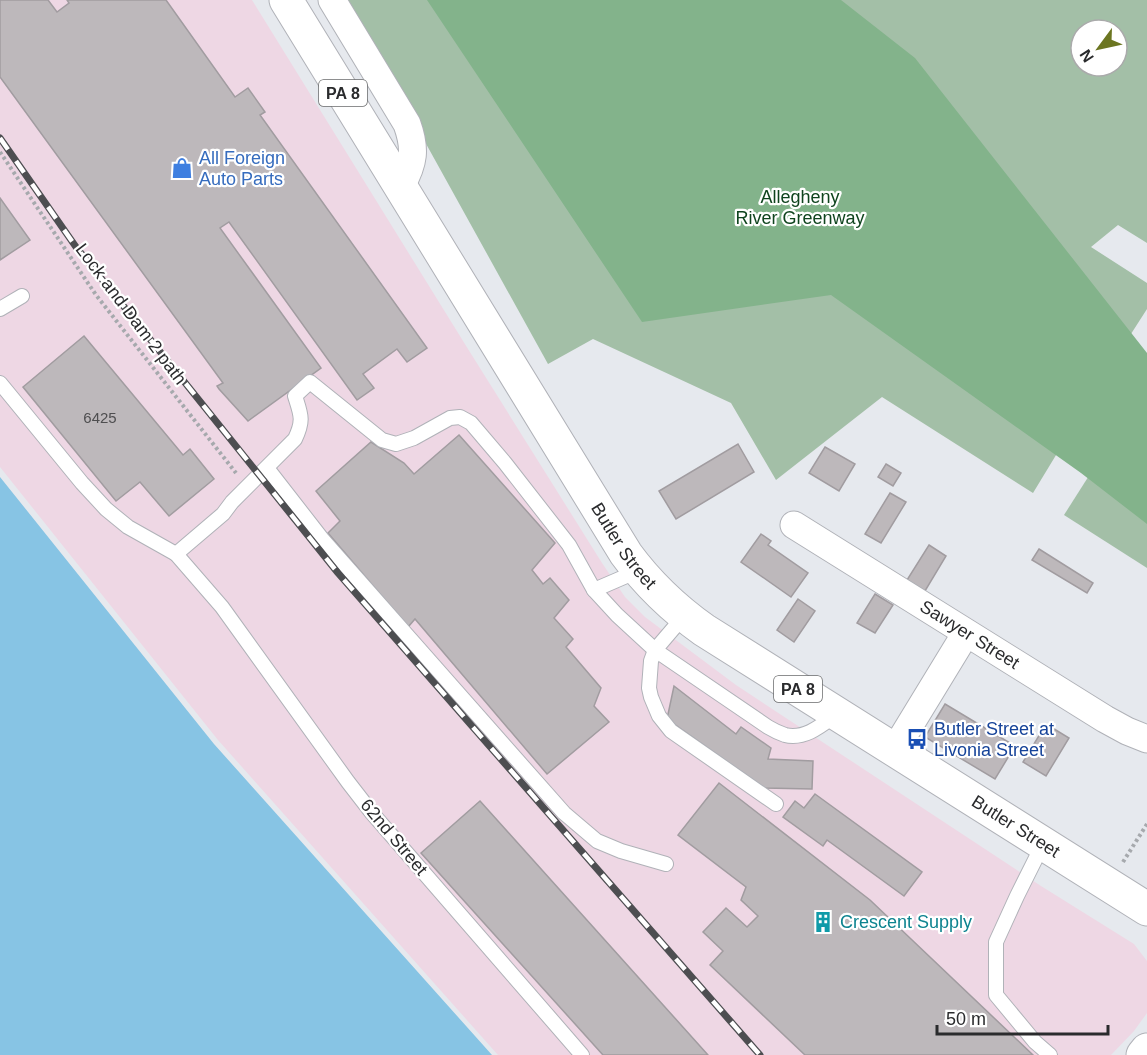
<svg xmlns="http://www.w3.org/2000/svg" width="1147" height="1055" font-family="Arial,sans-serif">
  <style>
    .commercial { fill: #eed7e4 }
    .green { fill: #a3bfa7; fill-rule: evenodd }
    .forest { fill: #83b38b }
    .water { fill: #87c4e4 }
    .building { fill: #bdb8bb; stroke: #a19ca0; stroke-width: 1.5 }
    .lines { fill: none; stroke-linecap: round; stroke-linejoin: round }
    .lane-casing { stroke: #b0b2b8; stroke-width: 16 }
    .street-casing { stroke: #b0b2b8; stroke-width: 29 }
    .highway-casing { stroke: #b0b2b8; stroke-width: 35 }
    .path { stroke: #a6a9ad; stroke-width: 4; stroke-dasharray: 3 3; stroke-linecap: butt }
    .lane { stroke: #fff; stroke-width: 14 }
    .street { stroke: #fff; stroke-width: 27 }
    .highway { stroke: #fff; stroke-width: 33 }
    .rail-casing { stroke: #4d4e51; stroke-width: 7 }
    .rail { stroke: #fff; stroke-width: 4.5; stroke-dasharray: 14; stroke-linecap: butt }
    .labels { text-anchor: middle; stroke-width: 4.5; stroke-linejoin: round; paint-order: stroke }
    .number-label { font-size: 15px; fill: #4f4e50 }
    .shield { fill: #fff; stroke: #6a6b6c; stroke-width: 1.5 }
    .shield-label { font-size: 16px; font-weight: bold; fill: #2a2b2d }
    .shop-label { font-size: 18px; fill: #366cbe; stroke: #fff; text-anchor: start }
    .park-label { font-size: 18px; fill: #0f441e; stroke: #fff }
    .street-label { font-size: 18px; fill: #2a2b2d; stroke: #fff }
    .transit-label { font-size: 18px; fill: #164399; stroke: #fff; text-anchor: start }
    .culture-label { font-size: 18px; fill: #0d838f; stroke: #fff; text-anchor: start }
  </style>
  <rect width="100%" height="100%" fill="#e6e9ee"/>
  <polygon class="commercial" points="0,0 252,0 468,349 602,563 625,597 645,617 736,685 1041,886 1134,944 1147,961 1147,1013 1134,1031 1111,1055 498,1055 218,740 0,467"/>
  <g class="green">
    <path d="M343 0H1147V243L1118 225 1091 247 1147 283V309L1104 376 1033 493 882 397 776 480 731 403 593 339 548 364 363 30ZM1081 30H1117V66H1081Z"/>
    <polygon points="1118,430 1147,449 1147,568 1064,515"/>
  </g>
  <polygon class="forest" points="427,0 841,0 915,58 1147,353 1147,524 1081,473 831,295 642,322"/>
  <polygon class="water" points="0,477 214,744 492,1055 0,1055"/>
  <g class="building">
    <polygon points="0,0 48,0 57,12 69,3 67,0 166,0 235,97 248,88 265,112 260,115 427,348 407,362 397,349 363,374 374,388 357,400 229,222 220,228 321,368 248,421 219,389 217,386 223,383 0,77"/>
    <polygon points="0,198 30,240 0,260"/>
    <polygon points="84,336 183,455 190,449 214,479 169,516 140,482 116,501 23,387"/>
    <polygon points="459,435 555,543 532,570 543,584 550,578 569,600 554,618 573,639 566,647 601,688 594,706 609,722 547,774 415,619 408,627 328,533 340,521 316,491 371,442 404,463 414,474"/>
    <polygon points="738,444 754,472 676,519 659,491"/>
    <polygon points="825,447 855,464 839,491 809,473"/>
    <polygon points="886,464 901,473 893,486 878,477"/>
    <polygon points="890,493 906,502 881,543 865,534"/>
    <polygon points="761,534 771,541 768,545 808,573 791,597 741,562"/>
    <polygon points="929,545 946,556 925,591 907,580"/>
    <polygon points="1039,549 1093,583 1087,593 1032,560"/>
    <polygon points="875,594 893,605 875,633 857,623"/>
    <polygon points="798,599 815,611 794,642 777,630"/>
    <polygon points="674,686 736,734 741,727 771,748 768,759 813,761 812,789 764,788 667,719"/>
    <polygon points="945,704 1015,746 995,779 925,737"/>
    <polygon points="1046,724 1069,738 1046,776 1023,762"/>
    <polygon points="719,783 870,900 1033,1055 805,1055 710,965 723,951 703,932 726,908 747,927 758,916 741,900 746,887 678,835"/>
    <polygon points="815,794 922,872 904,896 827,840 823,846 783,817 795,801 804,808"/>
    <polygon points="480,801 708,1055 603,1055 421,853"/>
  </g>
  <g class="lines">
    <defs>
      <g id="lane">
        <polyline points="0,309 22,296"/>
        <polyline points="0,383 82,483 106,509 128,527 176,554"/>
        <polyline points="267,468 323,540 564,813 597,841 621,851 666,864"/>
        <path d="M594 590 617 615 655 650 768 727C773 730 779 733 785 735 805 740 822 725 837 714"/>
        <polyline points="684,616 655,650 651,661 649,688 651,697 659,716 671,731 776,804"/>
        <polyline points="1043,844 1017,896 996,942 996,995 1035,1042 1050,1055"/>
        <path d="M582 1055 372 813 348 782 222 607 176 554 223 514 232 502 295 439C304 420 301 415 295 396L310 382 382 440 396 444 414 438 450 418 460 417 471 423 505 463 569 545 594 590 638 571"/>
      </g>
      <g id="street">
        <path d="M332 0 407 124C416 149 414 163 401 186"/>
        <path id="s1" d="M794 525 1105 719 1127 731 1147 739"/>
        <polyline points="894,751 966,633"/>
      </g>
      <g id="highway">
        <path id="s2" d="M286 0 626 554C648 584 673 608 704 630L1147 909"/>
        <polyline points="1143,1055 1147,1050"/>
      </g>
    </defs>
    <use href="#lane" class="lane-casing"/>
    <use href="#street" class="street-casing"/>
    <use href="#highway" class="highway-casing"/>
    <g class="path">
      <polyline points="0,152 96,295 236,473"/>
      <polyline points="1123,862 1147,824"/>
    </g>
    <use href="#lane" class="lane"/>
    <use href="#street" class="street"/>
    <use href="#highway" class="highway"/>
    <defs>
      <polyline id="rail" points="0,138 76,247 338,573 760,1055"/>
    </defs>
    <use href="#rail" class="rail-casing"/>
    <use href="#rail" class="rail"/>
  </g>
  <defs>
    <symbol id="shop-bare" viewBox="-9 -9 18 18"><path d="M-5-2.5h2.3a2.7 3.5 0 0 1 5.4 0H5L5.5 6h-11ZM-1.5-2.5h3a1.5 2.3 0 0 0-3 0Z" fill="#3f7fe0" stroke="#fff" stroke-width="2.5" paint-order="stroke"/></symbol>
    <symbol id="bus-bare" viewBox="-9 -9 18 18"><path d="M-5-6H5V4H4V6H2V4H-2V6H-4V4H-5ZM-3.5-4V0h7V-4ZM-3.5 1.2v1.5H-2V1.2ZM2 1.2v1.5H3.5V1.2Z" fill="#1a4fb4" stroke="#fff" stroke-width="2.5" paint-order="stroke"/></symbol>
    <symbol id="building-bare" viewBox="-9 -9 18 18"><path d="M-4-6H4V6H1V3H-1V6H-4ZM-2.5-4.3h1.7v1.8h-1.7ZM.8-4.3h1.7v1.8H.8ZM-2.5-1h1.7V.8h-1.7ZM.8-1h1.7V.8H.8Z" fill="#0f9aa8" stroke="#fff" stroke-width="2.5" paint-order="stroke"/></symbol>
  </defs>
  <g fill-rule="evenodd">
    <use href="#shop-bare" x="167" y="153" width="30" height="30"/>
    <use href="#bus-bare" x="902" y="724" width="30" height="30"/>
    <use href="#building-bare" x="808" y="907" width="30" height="30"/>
  </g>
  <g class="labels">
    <g class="number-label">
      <text x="100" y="423">6425</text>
    </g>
    <g class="shield">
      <rect x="319" y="80" width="48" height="26" rx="4.5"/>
      <rect x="774" y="676" width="48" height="26" rx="4.5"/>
    </g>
    <g class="shield-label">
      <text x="343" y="99">PA 8</text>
      <text x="798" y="695">PA 8</text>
    </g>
    <g class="shop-label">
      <text x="199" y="164">All Foreign<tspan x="199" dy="21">Auto Parts</tspan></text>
    </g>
    <g class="park-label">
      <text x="800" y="203">Allegheny<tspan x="800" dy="21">River Greenway</tspan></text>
    </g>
    <g class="street-label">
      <text transform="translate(131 314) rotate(53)" y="6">Lock and Dam 2 path</text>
      <text dy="6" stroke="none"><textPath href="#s2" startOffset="642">Butler Street</textPath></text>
      <text dy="6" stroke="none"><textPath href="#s1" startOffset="207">Sawyer Street</textPath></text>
      <text dy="6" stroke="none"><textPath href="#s2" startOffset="1128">Butler Street</textPath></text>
      <text transform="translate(394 837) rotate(50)" y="6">62nd Street</text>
    </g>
    <g class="transit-label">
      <text x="934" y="735">Butler Street at<tspan x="934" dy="21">Livonia Street</tspan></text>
    </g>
    <g class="culture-label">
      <text x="840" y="928">Crescent Supply</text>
    </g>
  </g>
  <g transform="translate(1099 48) rotate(237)"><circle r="28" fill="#ffffff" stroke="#aaaaab" stroke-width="1.5"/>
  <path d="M0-4.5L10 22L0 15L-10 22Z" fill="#6c7621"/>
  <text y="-9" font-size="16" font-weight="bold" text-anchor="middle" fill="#2a2b2d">N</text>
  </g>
  <path d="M937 1025v9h171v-9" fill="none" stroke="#2a2b2d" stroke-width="3"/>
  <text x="946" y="1025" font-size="18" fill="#2a2b2d" stroke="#ffffff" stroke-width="4.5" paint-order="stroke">50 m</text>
</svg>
